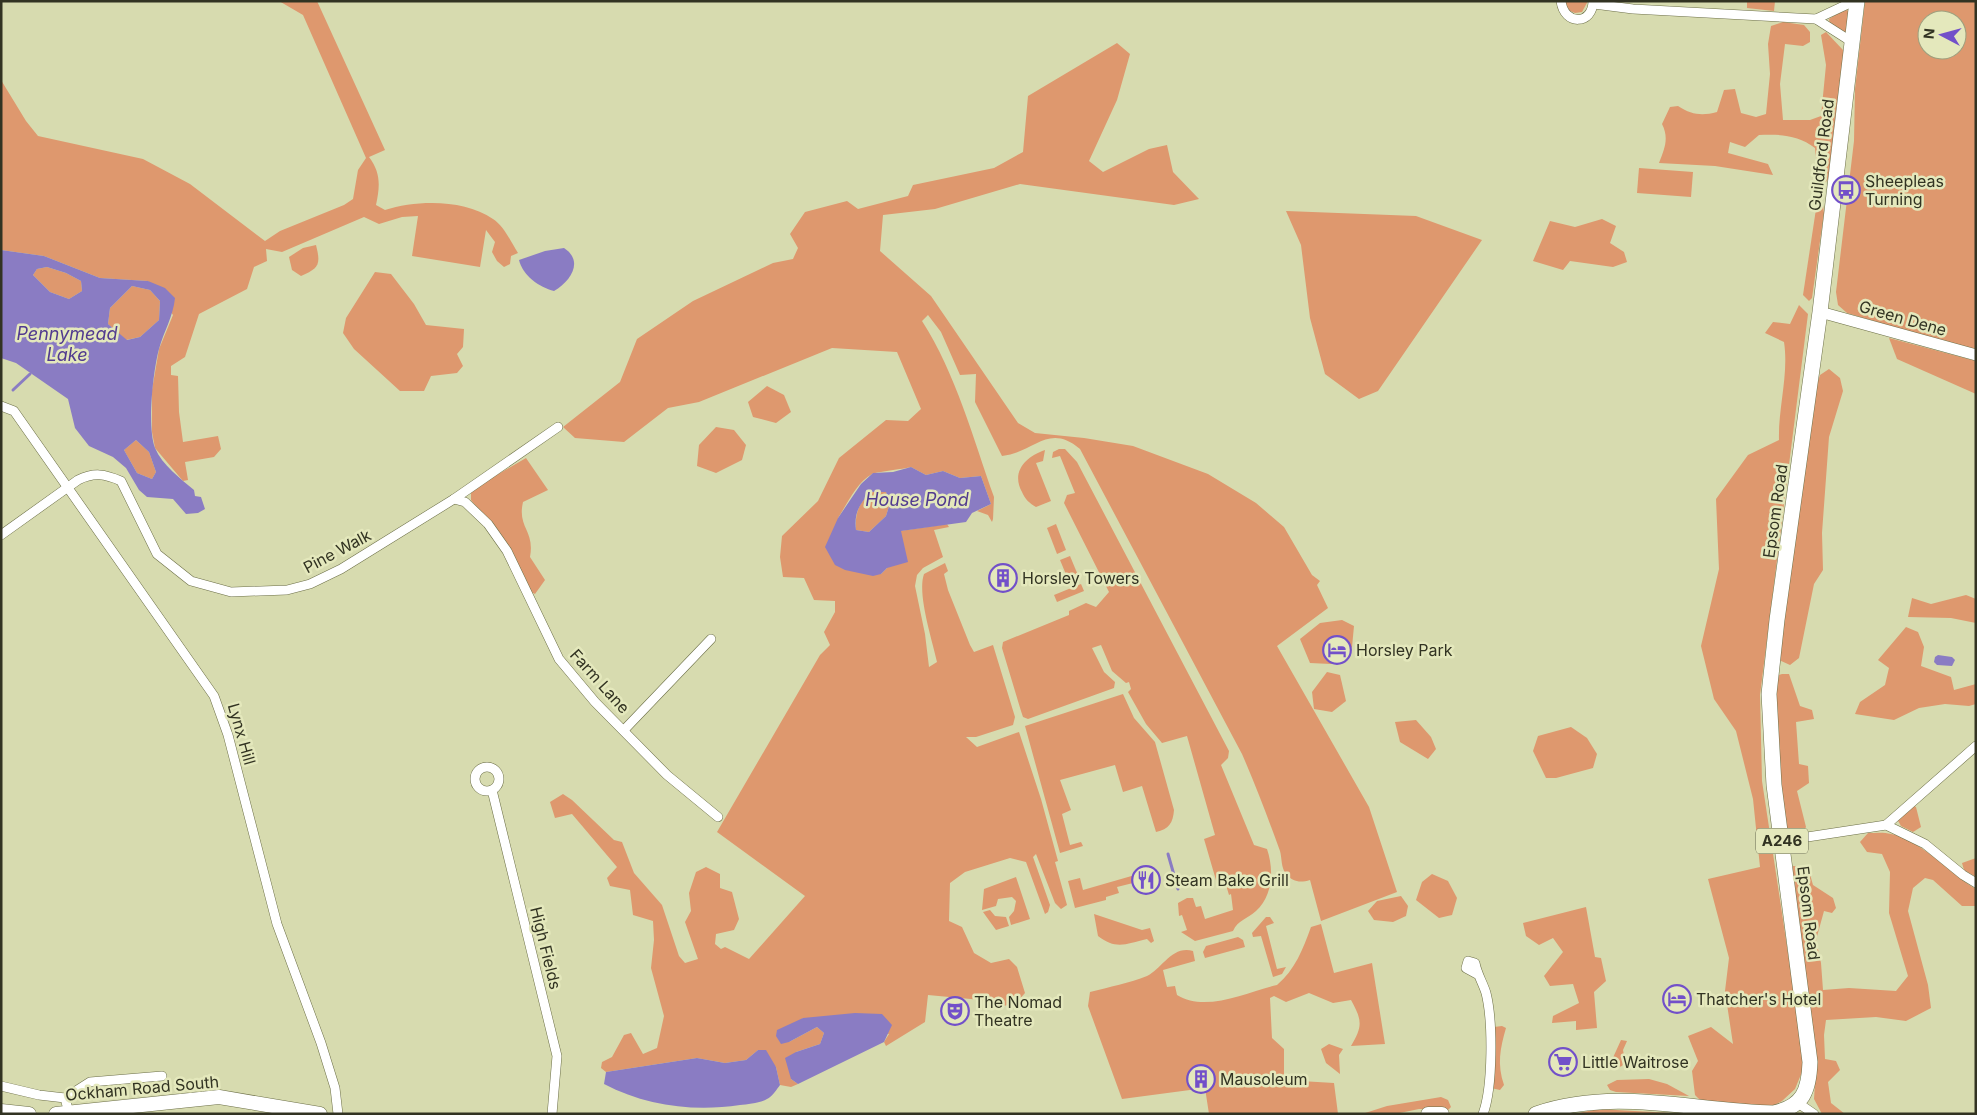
<svg xmlns="http://www.w3.org/2000/svg" width="1977" height="1115" font-family="Inter,sans-serif">
  <style>
    .green { fill: #de986e; fill-rule: evenodd }
    .water { fill: #8a7cc3; fill-rule: evenodd }
    .lines { fill: none; stroke-linecap: round; stroke-linejoin: round }
    .stream { stroke: #8a7cc3; stroke-width: 3 }
    .minor-casing { stroke: #6c6f47; stroke-width: 10 }
    .tertiary-casing { stroke: #6c6f47; stroke-width: 12 }
    .secondary-casing { stroke: #6c6f47; stroke-width: 15 }
    .primary-casing { stroke: #6c6f47; stroke-width: 16 }
    .minor { stroke: #fff; stroke-width: 9 }
    .tertiary { stroke: #fff; stroke-width: 11 }
    .secondary { stroke: #fff; stroke-width: 14 }
    .primary { stroke: #fff; stroke-width: 15 }
    .labels { text-anchor: middle; stroke-width: 5; stroke-linejoin: round; paint-order: stroke }
    .shield { fill: #e4e8bc; stroke: #676950; stroke-width: 1 }
    .shield-label { font-size: 15px; font-weight: bold; fill: #323322 }
    .street-label { font-size: 16px; fill: #323322; stroke: #e4e8bc }
    .poi-label { font-size: 16px; fill: #323322; stroke: #e4e8bc; text-anchor: start }
    .water-label { font-size: 18px; font-style: italic; fill: #513a8f; stroke: #e4e8bc }
  </style>
  <rect width="100%" height="100%" fill="#d7dbaf"/>
  <g class="green">
    <path d="M279 1H317L385 150 369 157C381 173 380 186 376 205L385 210C417 200 464 199 493 219 504 226 511 242 518 253L511 256 510 264 504 267 497 261 492 252 495 242 486 230 480 267 412 256 418 216 402 217 379 224 364 217 282 252 266 249 267 261 254 267 247 289 199 314 185 357 171 366V375L178 376 179 412 183 442 218 436 221 449 214 457 185 462 188 480 183 481 155 448 152 432V390L159 349 173 315 148 281 100 278 44 256 1 250V80L26 121 38 136 143 159 190 184 265 241 280 231 344 205 353 199 358 170 366 158 303 15Z"/>
    <polygon points="1565,1 1588,1 1582,12 1575,13 1568,10"/>
    <polygon points="1747,1 1775,1 1774,11 1747,8"/>
    <path d="M1865 1H1976V352L1847 313 1838 305 1836 292 1854 141 1855 89ZM1927 20H1957V50H1927Z"/>
    <polygon points="1847,10 1851,13 1848,34 1843,34 1830,26 1829,19 1840,12"/>
    <path d="M1783 22 1804 25 1810 32V42L1803 46 1785 44 1780 84 1783 120H1810L1821 116 1826 65 1821 35 1826 32 1843 50 1845 59 1829 178 1825 183 1818 177 1815 148C1798 135 1780 134 1759 135L1745 147 1730 142 1728 153 1768 164 1773 175 1715 166 1659 163C1665 148 1669 138 1662 124L1670 107 1678 106C1692 115 1702 116 1717 112L1724 90 1735 89 1741 113 1756 117 1766 114 1770 74 1768 44 1771 26Z"/>
    <path d="M1117 43 1130 54 1117 100 1089 161 1103 172 1149 149 1167 145 1173 172 1199 199 1174 205 1020 184 935 209 883 215 880 251 931 296 1018 423 1035 433 1084 438 1133 446 1208 474 1256 503 1284 527 1312 575 1320 581 1317 585 1328 608 1277 646 1369 807 1397 892 1321 921 1310 880C1300 883 1293 882 1286 874 1281 868 1282 858 1280 851 1268 818 1256 786 1242 754L1080 449C1048 422 1034 453 1002 456L975 402 976 374 960 375 941 332 928 315 922 321C956 374 973 438 994 497L993 519 992 522 988 515 977 511 991 504 981 476 960 478 943 471 926 475 911 467C904 469 875 472 872 474 857 482 847 504 838 518L881 574 887 568 900 531 947 524 949 527 934 530 943 557 923 568 917 575 915 586 925 634 929 667 937 662C932 639 917 594 924 574L945 563 948 571 944 574 948 590 970 645 974 652 993 645 1015 717 1013 725 976 737H966L977 747 1019 732 1041 799 1058 861 1055 862 1067 905 1061 909 1055 903 1036 854 1033 857 1050 905 1048 912 1045 914 1026 862 1010 858 965 872 950 883 949 921 962 927 974 953 991 963 1009 959 1017 967 1025 993 1016 1003 995 1008 992 1001 928 995 925 1022 886 1046 884 1042 889 1034 803 1018 789 1042 817 1027 824 1033 820 1044 796 1052 791 1079 798 1084 791 1087 780 1085 776 1067 758 1050 746 1060 725 1063 697 1058 606 1072 601 1068 602 1062 612 1057 624 1035 631 1033 643 1054 657 1048 664 1016 651 968 654 940 653 921 633 915 630 890 610 886 607 878 617 867 572 814 555 818 550 802 563 794 572 800 614 840 622 842 634 873 662 905 679 956 685 963 698 959 685 922 691 911 689 893 696 872 706 867 720 874V888L732 892 739 919 734 930 716 934 715 944 721 949 725 947 749 959 805 896 717 832 820 655 830 645 824 632 835 612V601L814 600 804 578 783 577 780 557 782 536 818 501 839 458 886 420 908 421 921 409 897 352 832 348 699 402 668 408 624 442 575 438 563 427 620 382 637 339 693 301 773 263 793 259 798 248 790 234 805 212 847 201 858 209 908 196 913 185 994 168 1023 152 1028 96Z"/>
    <polygon points="1639,168 1693,172 1691,197 1637,193"/>
    <polygon points="1823,205 1824,213 1812,298 1809,301 1803,295 1816,209"/>
    <polygon points="1286,211 1416,216 1482,240 1378,391 1359,399 1325,374 1310,318 1301,245"/>
    <polygon points="1602,219 1616,226 1610,243 1624,252 1627,262 1613,267 1570,261 1563,270 1533,261 1550,221 1575,227"/>
    <path d="M316 245C321 265 319 268 301 276L292 270 289 257 303 248Z"/>
    <polygon points="47,267 66,273 81,281 82,291 69,299 50,292 33,275 37,269"/>
    <polygon points="375,272 391,274 414,304 426,325 464,329 463,347 457,354 463,366 457,373 431,376 424,391 400,391 354,349 343,333 346,318"/>
    <polygon points="132,286 150,290 160,301 159,320 140,337 126,340 108,324 110,308"/>
    <path d="M1799 305 1808 314 1760 695 1762 781 1803 1052 1802 1072 1795 1089 1782 1101 1767 1109 1701 1101 1695 1095 1692 1071 1698 1061 1688 1036 1711 1027 1733 1044 1725 991 1729 958 1708 879 1760 867 1753 799 1736 731 1714 699 1701 646 1719 569 1716 499 1748 455 1779 440C1778 408 1789 374 1784 342L1765 333 1773 322 1790 324Z"/>
    <polygon points="1889,338 1976,361 1976,394 1897,359"/>
    <polygon points="1829,369 1840,378 1843,391 1829,437 1822,533 1823,570 1814,584 1799,658 1790,665 1779,660 1814,393 1820,375"/>
    <polygon points="767,386 784,395 791,412 776,423 753,417 748,402"/>
    <polygon points="716,427 734,430 746,445 742,460 716,473 697,466 699,445"/>
    <polygon points="136,440 149,452 156,472 152,479 137,473 124,450"/>
    <path d="M1059 449H1065L1077 462 1229 751 1228 758 1221 765 1254 845 1267 849C1274 869 1273 896 1256 911 1247 919 1238 920 1233 931L1195 941 1181 932 1187 930 1182 915 1179 916 1178 903 1187 898H1193L1196 907 1201 906 1205 919 1233 910 1231 894 1229 895 1226 885 1218 887 1204 839 1215 835 1187 736 1162 743 1146 724 1128 692 1131 689 1129 682 1126 683 1112 671 1101 645 1092 648 1104 672 1115 682 1114 688 1028 719 1023 717 1021 711 1002 648 1003 642 1069 615V611L1086 603 1096 607 1109 592 1064 503 1067 495 1075 493 1060 456 1052 458 1053 452Z"/>
    <path d="M1045 450 1043 461 1036 463 1051 501 1036 507C1029 503 1025 499 1022 492 1011 472 1025 457 1045 450Z"/>
    <path d="M526 458 548 490 523 502C517 528 535 530 530 557L545 580 535 594 527 590 497 534 471 500V490Z"/>
    <path d="M871 492H886L890 503 886 516 869 532 856 530C855 513 858 504 871 492Z"/>
    <polygon points="1056,524 1066,550 1057,554 1047,528"/>
    <polygon points="1070,556 1080,580 1070,584 1060,560"/>
    <polygon points="1081,584 1084,591 1057,602 1054,595"/>
    <polygon points="1966,595 1976,599 1976,623 1951,618 1908,617 1912,598 1931,604"/>
    <polygon points="1342,620 1354,626 1352,647 1331,664 1310,663 1300,639 1320,623"/>
    <polygon points="1906,627 1918,632 1924,647 1921,666 1951,677 1954,690 1976,684 1976,704 1969,706 1945,704 1919,708 1894,720 1855,714 1860,702 1885,685 1889,668 1878,660"/>
    <polygon points="1327,672 1340,675 1346,701 1332,712 1314,709 1312,692"/>
    <polygon points="1782,674 1789,674 1800,706 1812,710 1814,719 1796,722 1799,764 1808,766 1809,783 1797,791 1806,827 1803,832 1789,835 1784,833 1777,780 1776,676"/>
    <path d="M1123 694 1134 718 1155 742 1174 810C1173 823 1169 829 1156 832L1142 786 1123 792 1115 765 1060 780 1071 810 1062 814 1070 845 1081 842 1083 846 1060 853 1025 726Z"/>
    <polygon points="1416,720 1431,737 1436,749 1428,759 1400,742 1395,722"/>
    <polygon points="1571,727 1587,738 1597,754 1593,768 1556,778 1546,778 1533,751 1538,736"/>
    <polygon points="1914,806 1916,807 1921,827 1913,832 1901,826 1897,819"/>
    <path d="M1868 833C1875 833 1884 832 1891 834 1920 839 1950 874 1976 889V906H1962L1933 880 1925 878 1913 888 1908 911 1928 985 1931 1008 1906 1021 1876 1017 1826 1020 1824 1035 1825 1059 1836 1061 1840 1070 1828 1082 1831 1103 1845 1114H1822L1814 1099 1816 1068 1790 873 1793 866 1808 867 1813 885 1833 898 1836 908 1832 913 1824 911 1816 940 1821 963 1823 990 1849 988 1896 991 1908 976 1889 913 1890 872 1882 854 1867 852 1860 842Z"/>
    <polygon points="1976,858 1976,877 1964,870 1962,863"/>
    <polygon points="1432,874 1448,881 1457,898 1452,915 1439,918 1416,900 1422,882"/>
    <polygon points="1135,875 1137,882 1117,887 1119,893 1106,897 1106,900 1075,908 1068,881 1080,878 1083,890"/>
    <polygon points="1016,877 1030,919 1011,925 1009,917 1014,911 1016,901 1012,897 998,899 996,906 982,910 984,889"/>
    <polygon points="1401,896 1408,906 1406,916 1393,922 1374,920 1368,911 1377,901"/>
    <polygon points="1586,907 1595,957 1601,958 1606,981 1594,992 1597,1028 1576,1030 1576,1021 1552,1023 1553,1016 1579,1003 1573,984 1550,986 1544,976 1563,952 1553,938 1539,945 1526,936 1523,923"/>
    <polygon points="990,910 995,916 1006,917 1009,926 996,930 983,912"/>
    <path d="M1094 914 1142 930 1150 928 1154 941 1151 943 1147 939C1126 944 1116 950 1098 936Z"/>
    <polygon points="1266,917 1270,917 1274,923 1266,926 1277,969 1286,967 1282,974 1273,977 1261,936 1253,937 1252,933"/>
    <path d="M1321 924 1334 973 1372 963 1385 1044 1351 1046C1363 1026 1362 1020 1351 1000L1333 1003 1309 993 1286 1002 1274 996 1270 998 1272 1038 1284 1049V1080L1334 1083 1338 1114H1209L1205 1088 1122 1099 1088 1006 1090 992C1109 987 1130 983 1147 976 1162 969 1172 945 1193 951L1195 961 1163 970 1167 987 1175 986 1177 995C1206 1013 1247 992 1277 985 1295 970 1303 949 1311 927Z"/>
    <polygon points="1238,937 1243,940 1245,947 1205,958 1203,952 1206,946"/>
    <path d="M1502 1026 1506 1028C1500 1049 1497 1064 1504 1085L1500 1090 1491 1088 1494 1027Z"/>
    <polygon points="1621,1040 1627,1041 1623,1050 1625,1061 1622,1066 1614,1069 1611,1062"/>
    <polygon points="1329,1044 1343,1049 1339,1055 1340,1074 1326,1063 1321,1049"/>
    <polygon points="1649,1079 1667,1084 1689,1096 1616,1092 1610,1090 1607,1085 1617,1080"/>
    <polygon points="1441,1097 1448,1100 1451,1107 1448,1110 1419,1109 1395,1114 1362,1114 1387,1106"/>
    <polygon points="1598,1109 1689,1114 1574,1114"/>
  </g>
  <g class="water">
    <path d="M564 248C584 261 571 281 554 291 539 287 523 276 519 260L545 251Z"/>
    <path d="M1 250 44 256 100 278 148 281 165 288 175 298C173 317 164 331 159 349 153 371 147 427 155 448 162 465 181 479 194 490L195 496 201 497 205 509 198 513 186 514 173 499 147 497 139 490 126 468 113 457 89 446 75 428 68 399 16 363 1 358ZM47 267 66 273 81 281 82 291 69 299 50 292 33 275 37 269ZM132 286 150 290 160 301 159 320 140 337 127 340 108 324 110 308ZM136 440 149 452 156 472 152 479 137 473 124 450Z"/>
    <path d="M911 467 926 475 943 471 960 478 981 476 991 504 972 513 966 522 901 531 908 562 887 568 881 574 873 576 845 570 835 565 825 547 838 518 861 484 873 473 893 472ZM871 492H886L890 503 886 516 869 532 856 530C854 513 859 504 871 492Z"/>
    <polygon points="1938,655 1952,657 1955,660 1952,666 1937,665 1934,662 1935,657"/>
    <polygon points="855,1013 882,1014 892,1025 884,1042 798,1084 791,1079 785,1058 796,1052 820,1044 824,1033 817,1027 789,1042 781,1044 776,1036 777,1030 803,1018"/>
    <path d="M758 1050H766L776 1067 780 1085C777 1089 772 1097 767 1099 760 1103 748 1104 740 1105 694 1112 646 1106 604 1084L606 1072 697 1058 725 1063 746 1060Z"/>
  </g>
  <g class="lines">
    <g class="stream">
      <polyline points="13,390 30,374"/>
      <polyline points="1168,854 1178,889"/>
    </g>
    <defs>
      <g id="minor">
        <path d="M1561 1C1564 26 1593 25 1593 1"/>
        <polyline points="1594,4 1633,9 1816,19 1852,42"/>
        <polyline points="1816,19 1848,4 1857,3"/>
        <polyline points="1,406 14,411 214,696 228,735 277,924 321,1043 335,1088 338,1114"/>
        <polyline points="454,499 465,502 488,524 507,551 559,659 595,702 667,775 718,817"/>
        <path d="M1 535 78 480C94 472 105 474 121 481L157 554 191 581 231 592 287 590 310 584 341 569 454 499 558 427"/>
        <polyline points="624,730 711,639"/>
        <circle cx="487" cy="779" r="12"/>
        <polyline points="492,790 557,1056 552,1114"/>
        <polyline points="1886,825 1976,746"/>
        <polyline points="1781,841 1886,825 1925,844 1963,875 1976,883"/>
        <path d="M1477 974 1466 968 1468 961 1475 963C1477 974 1483 983 1486 993 1493 1021 1493 1087 1483 1114"/>
        <polyline points="1,1086 39,1095 65,1098 69,1113"/>
        <polyline points="65,1098 90,1082 162,1076"/>
        <polyline points="1798,1103 1814,1114"/>
      </g>
      <polyline id="tertiary" points="1820,312 1976,355"/>
      <g id="secondary">
        <polyline points="1,1111 29,1114"/>
        <polyline points="56,1114 219,1097 320,1114"/>
        <polyline points="1428,1114 1442,1114"/>
      </g>
      <path id="primary" d="M1536 1114C1615 1087 1692 1111 1773 1113 1803 1107 1809 1091 1810 1062L1774 785 1769 694 1777 620 1820 312 1857 1"/>
    </defs>
    <use href="#minor" class="minor-casing"/>
    <use href="#tertiary" class="tertiary-casing"/>
    <use href="#secondary" class="secondary-casing"/>
    <use href="#primary" class="primary-casing"/>
    <use href="#minor" class="minor"/>
    <use href="#tertiary" class="tertiary"/>
    <use href="#secondary" class="secondary"/>
    <use href="#primary" class="primary"/>
  </g>
  <defs>
    <symbol id="bus-ring" viewBox="-11 -11 22 22"><circle r="9.5" fill="#e4e8bc" stroke="#7250c9" stroke-width="1.5"/><path d="M-5-6H5V4H4V6H2V4H-2V6H-4V4H-5ZM-3.5-4V0h7V-4ZM-3.5 1.2v1.5H-2V1.2ZM2 1.2v1.5H3.5V1.2Z" fill="#7250c9"/></symbol>
    <symbol id="building-ring" viewBox="-11 -11 22 22"><circle r="9.5" fill="#e4e8bc" stroke="#7250c9" stroke-width="1.5"/><path d="M-4-6H4V6H1V3H-1V6H-4ZM-2.5-4.3h1.7v1.8h-1.7ZM.8-4.3h1.7v1.8H.8ZM-2.5-1h1.7V.8h-1.7ZM.8-1h1.7V.8H.8Z" fill="#7250c9"/></symbol>
    <symbol id="hotel-ring" viewBox="-11 -11 22 22"><circle r="9.5" fill="#e4e8bc" stroke="#7250c9" stroke-width="1.5"/><path d="M-6-4.5h1.5V1H6V5H4.5V3h-9V5H-6ZM-4 0a1.8 1.8 0 1 1 3.6 0ZM.5 0V-2.5h3Q6-2.5 6 0Z" fill="#7250c9"/></symbol>
    <symbol id="restaurant-ring" viewBox="-11 -11 22 22"><circle r="9.5" fill="#e4e8bc" stroke="#7250c9" stroke-width="1.5"/><path d="M-5-6h1v4h1v-4h1v4h1v-4h1v5L-1.5 .5V6h-2V.5L-5-1ZM5-6V6H3V1.5H1.5Q1.5-4 5-6Z" fill="#7250c9"/></symbol>
    <symbol id="theatre-ring" viewBox="-11 -11 22 22"><circle r="9.5" fill="#e4e8bc" stroke="#7250c9" stroke-width="1.5"/><path d="M-5-5.5Q0-4 5-5.5V0Q5 5 0 6Q-5 5-5 0ZM-3.3-2.5H-1v1.5H-3.3ZM1-2.5H3.3v1.5H1ZM-2.8 1Q0 5.5 2.8 1Z" fill="#7250c9"/></symbol>
    <symbol id="supermarket-ring" viewBox="-11 -11 22 22"><circle r="9.5" fill="#e4e8bc" stroke="#7250c9" stroke-width="1.5"/><path d="M-6-5.5h2.5l.6 2H6L4.5 2H-2.5L-4.4-4H-6ZM-1.5 3.2a1.3 1.3 0 1 0 .1 0ZM3 3.2a1.3 1.3 0 1 0 .1 0Z" fill="#7250c9"/></symbol>
  </defs>
  <g fill-rule="evenodd">
    <use href="#bus-ring" x="1830" y="174" width="32" height="32"/>
    <use href="#building-ring" x="987" y="562" width="32" height="32"/>
    <use href="#hotel-ring" x="1321" y="634" width="32" height="32"/>
    <use href="#restaurant-ring" x="1130" y="864" width="32" height="32"/>
    <use href="#hotel-ring" x="1661" y="983" width="32" height="32"/>
    <use href="#theatre-ring" x="939" y="995" width="32" height="32"/>
    <use href="#supermarket-ring" x="1547" y="1046" width="32" height="32"/>
    <use href="#building-ring" x="1185" y="1063" width="32" height="32"/>
  </g>
  <g class="labels">
    <rect class="shield" x="1756" y="828.5" width="52" height="25" rx="4"/>
    <g class="shield-label">
      <text x="1782" y="846">A246</text>
    </g>
    <g class="street-label">
      <text transform="translate(1821 155) rotate(-83)" y="6">Guildford Road</text>
      <text transform="translate(1903 318) rotate(16)" y="6">Green Dene</text>
      <text transform="translate(1775 511) rotate(-82)" y="6">Epsom Road</text>
      <text transform="translate(337 551) rotate(-28)" y="6">Pine Walk</text>
      <text transform="translate(600 681) rotate(48)" y="6">Farm Lane</text>
      <text transform="translate(242 734) rotate(74)" y="6">Lynx Hill</text>
      <text transform="translate(1809 913) rotate(83)" y="6">Epsom Road</text>
      <text transform="translate(546 948) rotate(76)" y="6">High Fields</text>
      <text transform="translate(142 1088) rotate(-5)" y="6">Ockham Road South</text>
    </g>
    <g class="poi-label">
      <text x="1865" y="187">Sheepleas<tspan x="1865" dy="18">Turning</tspan></text>
      <text x="1022" y="584">Horsley Towers</text>
      <text x="1356" y="656">Horsley Park</text>
      <text x="1165" y="886">Steam Bake Grill</text>
      <text x="1696" y="1005">Thatcher's Hotel</text>
      <text x="974" y="1008">The Nomad<tspan x="974" dy="18">Theatre</tspan></text>
      <text x="1582" y="1068">Little Waitrose</text>
      <text x="1220" y="1085">Mausoleum</text>
    </g>
    <g class="water-label">
      <text x="67" y="340">Pennymead<tspan x="67" dy="21">Lake</tspan></text>
      <text x="917" y="506">House Pond</text>
    </g>
  </g>
  <rect width="1977" height="1115" fill="none" stroke="#323322" stroke-width="5"/>
  <g transform="translate(1942 35) rotate(276)"><circle r="24" fill="#e4e8bc" stroke="#9da07e"/>
  <path d="M0-4L9 19L0 12L-9 19Z" fill="#7250c9"/>
  <text y="-8" font-size="14" font-weight="bold" text-anchor="middle" fill="#323322">N</text>
  </g>
</svg>
